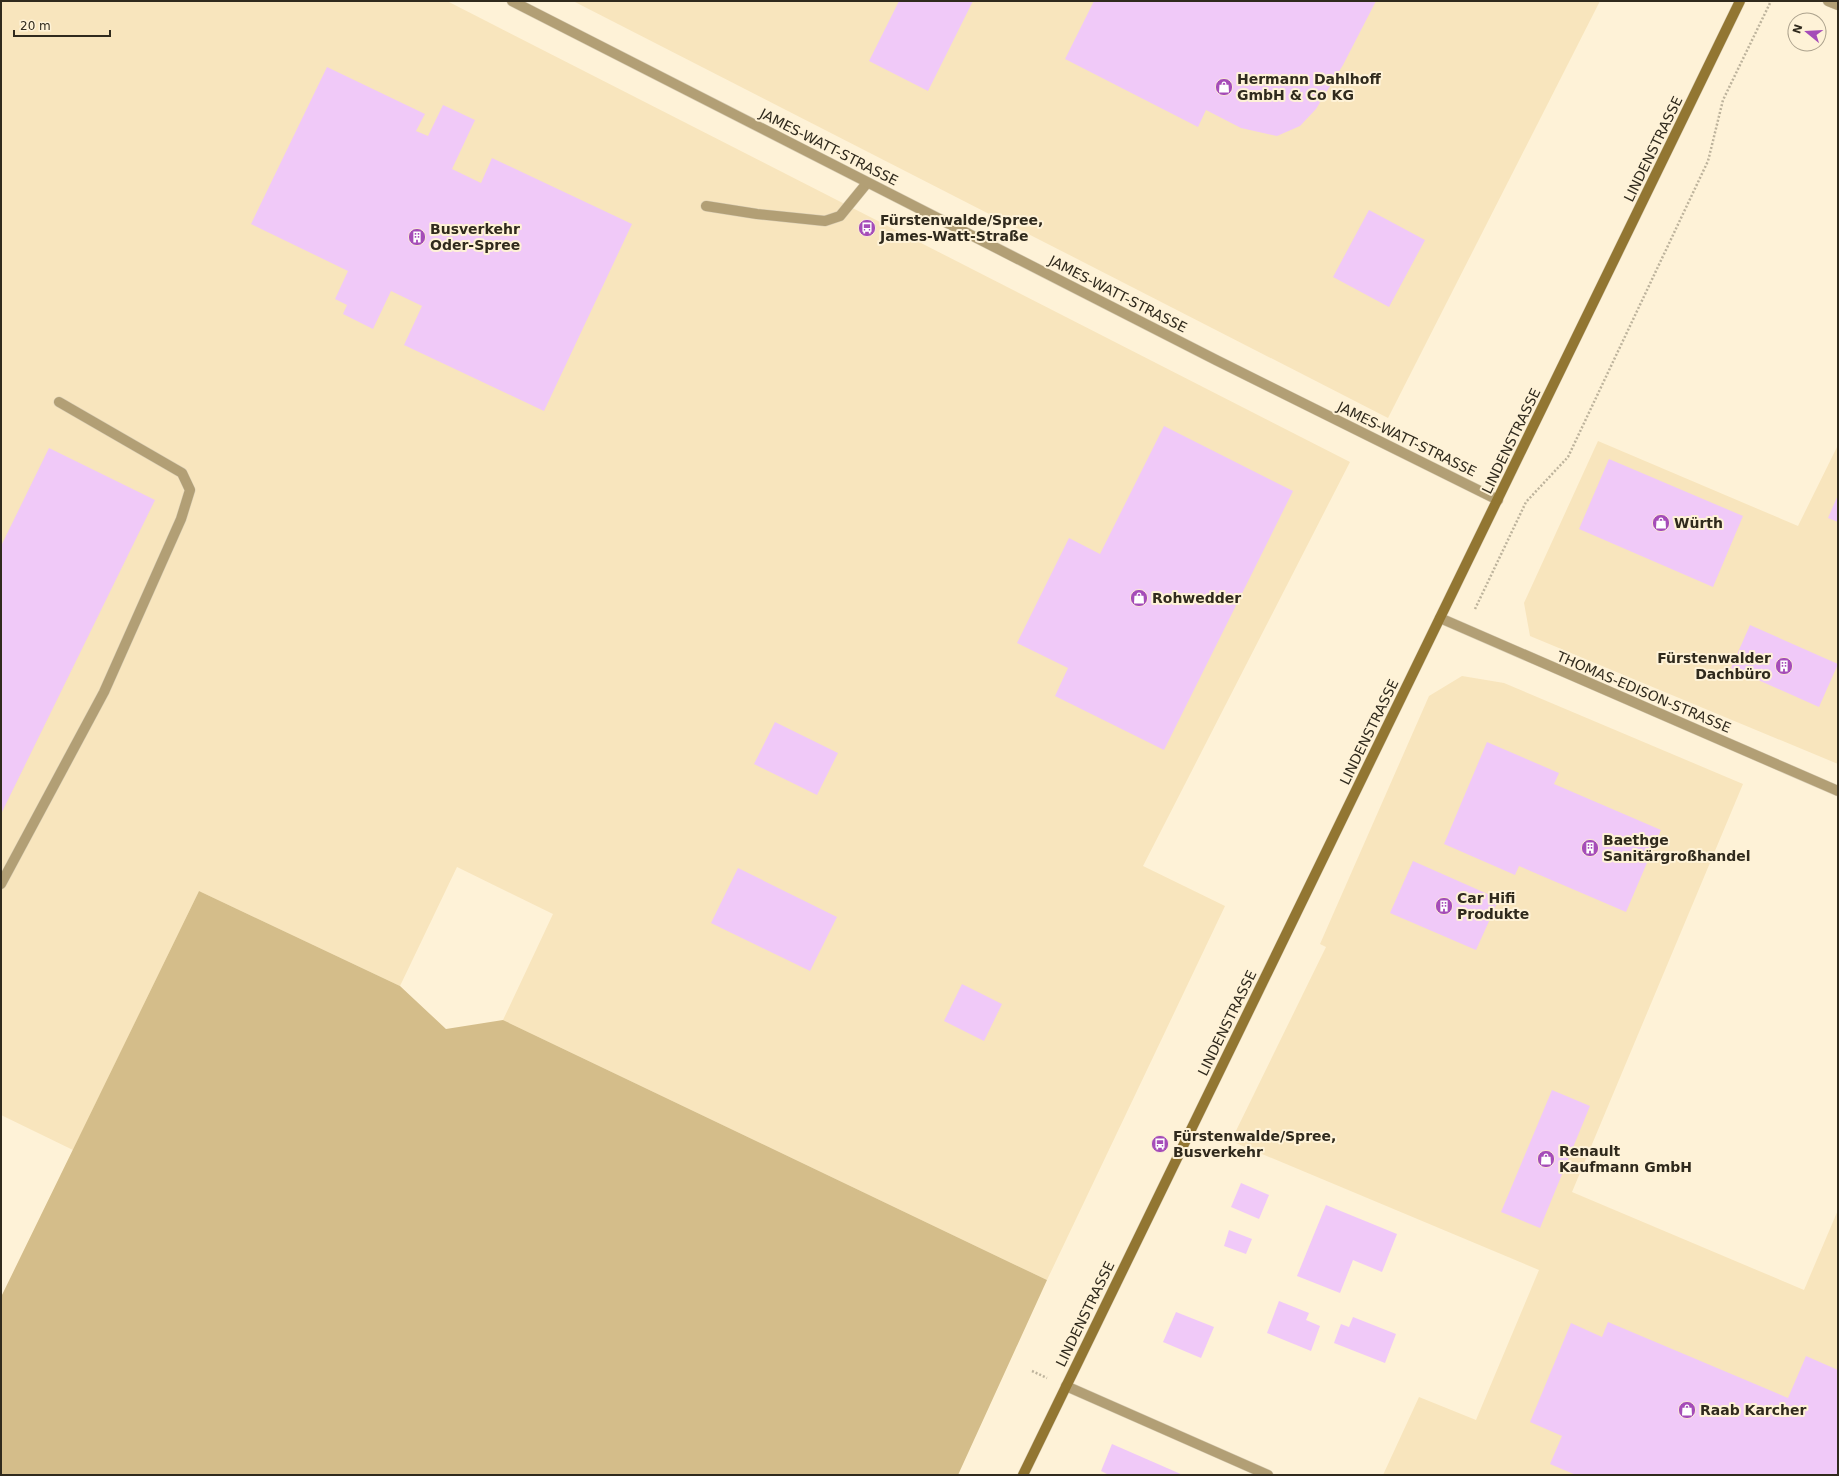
<svg xmlns="http://www.w3.org/2000/svg" width="1839" height="1476" font-family="'DejaVu Sans',sans-serif">
  <style>
    .built { fill: #f8e5bd }
    .green { fill: #d4bd8a }
    .building { fill: #f0c9f8 }
    .lines { fill: none; stroke-linecap: round; stroke-linejoin: round }
    .lane-casing { stroke: #d9ceb6; stroke-width: 11 }
    .street-casing { stroke: #d9ceb6; stroke-width: 11 }
    .secondary-casing { stroke: #d9ceb6; stroke-width: 11 }
    .path { stroke: #bdb39c; stroke-width: 2.5; stroke-dasharray: 2 2; stroke-linecap: butt }
    .lane { stroke: #b29f75; stroke-width: 10 }
    .street { stroke: #b29f75; stroke-width: 10 }
    .secondary { stroke: #927632; stroke-width: 10 }
    .labels { text-anchor: middle; stroke-width: 4; stroke-linejoin: round; paint-order: stroke }
    .poi-label { font-size: 14px; font-weight: bold; fill: #302a1d; stroke: #fef2d7; text-anchor: start }
    .street-label { font-size: 14px; fill: #302a1d; stroke: #fef2d7 }
  </style>
  <rect width="100%" height="100%" fill="#fef2d7"/>
  <g class="built">
    <polygon points="1,1 447,1 1350,462 1143,866 1225,906 1047,1280 503,1020 553,914 457,867 400,986 199,891 73,1150 1,1115"/>
    <polygon points="573,1 1600,1 1388,418"/>
    <polygon points="1598,441 1798,526 1838,445 1838,764 1530,636 1524,603"/>
    <polygon points="1462,676 1504,683 1743,784 1572,1192 1804,1290 1838,1210 1838,1475 1383,1475 1419,1397 1476,1420 1539,1270 1231,1141 1326,947 1320,944 1429,696"/>
  </g>
  <polygon class="green" points="199,891 400,986 446,1029 503,1020 1047,1280 958,1475 1,1475 1,1297"/>
  <g class="building">
    <polygon points="899,1 973,1 928,91 869,61"/>
    <polygon points="1094,1 1376,1 1343,65 1316,109 1300,126 1277,136 1241,128 1206,110 1198,127 1065,59"/>
    <polygon points="327,67 425,114 416,131 428,136 443,105 475,120 452,169 481,183 492,158 632,224 544,411 404,345 422,306 391,291 373,329 343,314 347,305 335,299 348,271 251,224"/>
    <polygon points="1369,210 1425,240 1389,307 1333,277"/>
    <polygon points="1164,426 1293,491 1164,750 1055,696 1068,668 1017,643 1069,538 1100,554"/>
    <polygon points="49,448 155,500 1,814 1,546"/>
    <polygon points="1609,459 1743,516 1713,587 1579,529"/>
    <polygon points="1838,495 1838,522 1828,518"/>
    <polygon points="1750,625 1838,664 1819,707 1731,668"/>
    <polygon points="775,722 838,753 817,795 754,764"/>
    <polygon points="1487,742 1559,773 1554,784 1661,830 1626,912 1519,866 1515,875 1444,844"/>
    <polygon points="1413,861 1499,899 1476,950 1390,913"/>
    <polygon points="738,868 837,917 810,971 711,923"/>
    <polygon points="962,984 1002,1004 984,1041 944,1021"/>
    <polygon points="1552,1090 1590,1106 1540,1228 1501,1212"/>
    <polygon points="1241,1183 1269,1195 1259,1219 1231,1207"/>
    <polygon points="1326,1205 1397,1234 1382,1272 1353,1260 1340,1293 1297,1276"/>
    <polygon points="1229,1230 1252,1239 1246,1254 1224,1246"/>
    <polygon points="1279,1301 1309,1313 1306,1320 1320,1326 1311,1351 1267,1333"/>
    <polygon points="1176,1312 1214,1327 1201,1358 1163,1342"/>
    <polygon points="1353,1317 1396,1334 1385,1363 1334,1343 1341,1324 1349,1327"/>
    <polygon points="1608,1322 1788,1398 1806,1356 1838,1370 1838,1475 1576,1475 1550,1464 1562,1436 1530,1422 1571,1323 1602,1337"/>
    <polygon points="1112,1444 1183,1475 1109,1475 1101,1471"/>
  </g>
  <g class="lines">
    <defs>
      <g id="lane">
        <polyline points="706,206 757,214 825,221 840,216 867,183"/>
        <polyline points="1,884 104,692 181,519 190,490 182,473 59,402"/>
        <polyline points="1066,1386 1268,1475"/>
      </g>
      <g id="street">
        <polyline points="512,1 1216,360 1498,500"/>
        <polyline points="1828,1 1838,5"/>
        <polyline points="1440,618 1838,791"/>
      </g>
      <polyline id="secondary" points="1023,1475 1740,1"/>
    </defs>
    <use href="#lane" class="lane-casing"/>
    <use href="#street" class="street-casing"/>
    <use href="#secondary" class="secondary-casing"/>
    <g class="path">
      <polyline points="1475,609 1526,502 1568,457 1708,161 1723,100 1771,1"/>
      <polyline points="1032,1371 1047,1378"/>
    </g>
    <use href="#lane" class="lane"/>
    <use href="#street" class="street"/>
    <use href="#secondary" class="secondary"/>
  </g>
  <defs>
    <symbol id="shop-disc" viewBox="-11 -11 22 22"><circle r="9.5" fill="#a54cb8" stroke="#fef2d7"/><path d="M-5-2.5h2.3a2.7 3.5 0 0 1 5.4 0H5L5.5 6h-11ZM-1.5-2.5h3a1.5 2.3 0 0 0-3 0Z" fill="#fff"/></symbol>
    <symbol id="bus-disc" viewBox="-11 -11 22 22"><circle r="9.5" fill="#a54cb8" stroke="#fef2d7"/><path d="M-5-6H5V4H4V6H2V4H-2V6H-4V4H-5ZM-3.5-4V0h7V-4ZM-3.5 1.2v1.5H-2V1.2ZM2 1.2v1.5H3.5V1.2Z" fill="#fff"/></symbol>
    <symbol id="building-disc" viewBox="-11 -11 22 22"><circle r="9.5" fill="#a54cb8" stroke="#fef2d7"/><path d="M-4-6H4V6H1V3H-1V6H-4ZM-2.5-4.3h1.7v1.8h-1.7ZM.8-4.3h1.7v1.8H.8ZM-2.5-1h1.7V.8h-1.7ZM.8-1h1.7V.8H.8Z" fill="#fff"/></symbol>
  </defs>
  <g fill-rule="evenodd">
    <use href="#shop-disc" x="1214" y="77" width="20" height="20"/>
    <use href="#bus-disc" x="857" y="218" width="20" height="20"/>
    <use href="#building-disc" x="407" y="227" width="20" height="20"/>
    <use href="#shop-disc" x="1651" y="513" width="20" height="20"/>
    <use href="#shop-disc" x="1129" y="588" width="20" height="20"/>
    <use href="#building-disc" x="1774" y="656" width="20" height="20"/>
    <use href="#building-disc" x="1580" y="838" width="20" height="20"/>
    <use href="#building-disc" x="1434" y="896" width="20" height="20"/>
    <use href="#bus-disc" x="1150" y="1134" width="20" height="20"/>
    <use href="#shop-disc" x="1536" y="1149" width="20" height="20"/>
    <use href="#shop-disc" x="1677" y="1400" width="20" height="20"/>
  </g>
  <g class="labels">
    <g class="poi-label">
      <text x="1237" y="84">Hermann Dahlhoff<tspan x="1237" dy="16">GmbH &amp; Co KG</tspan></text>
      <text x="880" y="225">Fürstenwalde/Spree,<tspan x="880" dy="16">James-Watt-Straße</tspan></text>
      <text x="430" y="234">Busverkehr<tspan x="430" dy="16">Oder-Spree</tspan></text>
      <text x="1674" y="528">Würth</text>
      <text x="1152" y="603">Rohwedder</text>
      <text x="1771" y="663" text-anchor="end">Fürstenwalder<tspan x="1771" dy="16">Dachbüro</tspan></text>
      <text x="1603" y="845">Baethge<tspan x="1603" dy="16">Sanitärgroßhandel</tspan></text>
      <text x="1457" y="903">Car Hifi<tspan x="1457" dy="16">Produkte</tspan></text>
      <text x="1173" y="1141">Fürstenwalde/Spree,<tspan x="1173" dy="16">Busverkehr</tspan></text>
      <text x="1559" y="1156">Renault<tspan x="1559" dy="16">Kaufmann GmbH</tspan></text>
      <text x="1700" y="1415">Raab Karcher</text>
    </g>
    <g class="street-label">
      <text transform="translate(829 147) rotate(27)" y="5">JAMES-WATT-STRASSE</text>
      <text transform="translate(1653 149) rotate(-64)" y="5">LINDENSTRASSE</text>
      <text transform="translate(1118 294) rotate(27)" y="5">JAMES-WATT-STRASSE</text>
      <text transform="translate(1407 439) rotate(26)" y="5">JAMES-WATT-STRASSE</text>
      <text transform="translate(1511 441) rotate(-64)" y="5">LINDENSTRASSE</text>
      <text transform="translate(1644 692) rotate(23)" y="5">THOMAS-EDISON-STRASSE</text>
      <text transform="translate(1369 732) rotate(-64)" y="5">LINDENSTRASSE</text>
      <text transform="translate(1227 1023) rotate(-64)" y="5">LINDENSTRASSE</text>
      <text transform="translate(1085 1314) rotate(-64)" y="5">LINDENSTRASSE</text>
    </g>
  </g>
  <rect width="1839" height="1476" fill="none" stroke="#302a1d" stroke-width="4"/>
  <g transform="translate(1807 32) rotate(288)"><circle r="19" fill="#fef2d7" stroke="#aca28d"/>
  <path d="M0-3L7 15L0 10L-7 15Z" fill="#a54cb8"/>
  <text y="-6" font-size="11" font-weight="bold" text-anchor="middle" fill="#302a1d">N</text>
  </g>
  <path d="M14 30v6h96v-6" fill="none" stroke="#302a1d" stroke-width="2"/>
  <text x="20" y="30" font-size="12" fill="#302a1d" stroke="#fef2d7" stroke-width="3" paint-order="stroke">20 m</text>
</svg>
